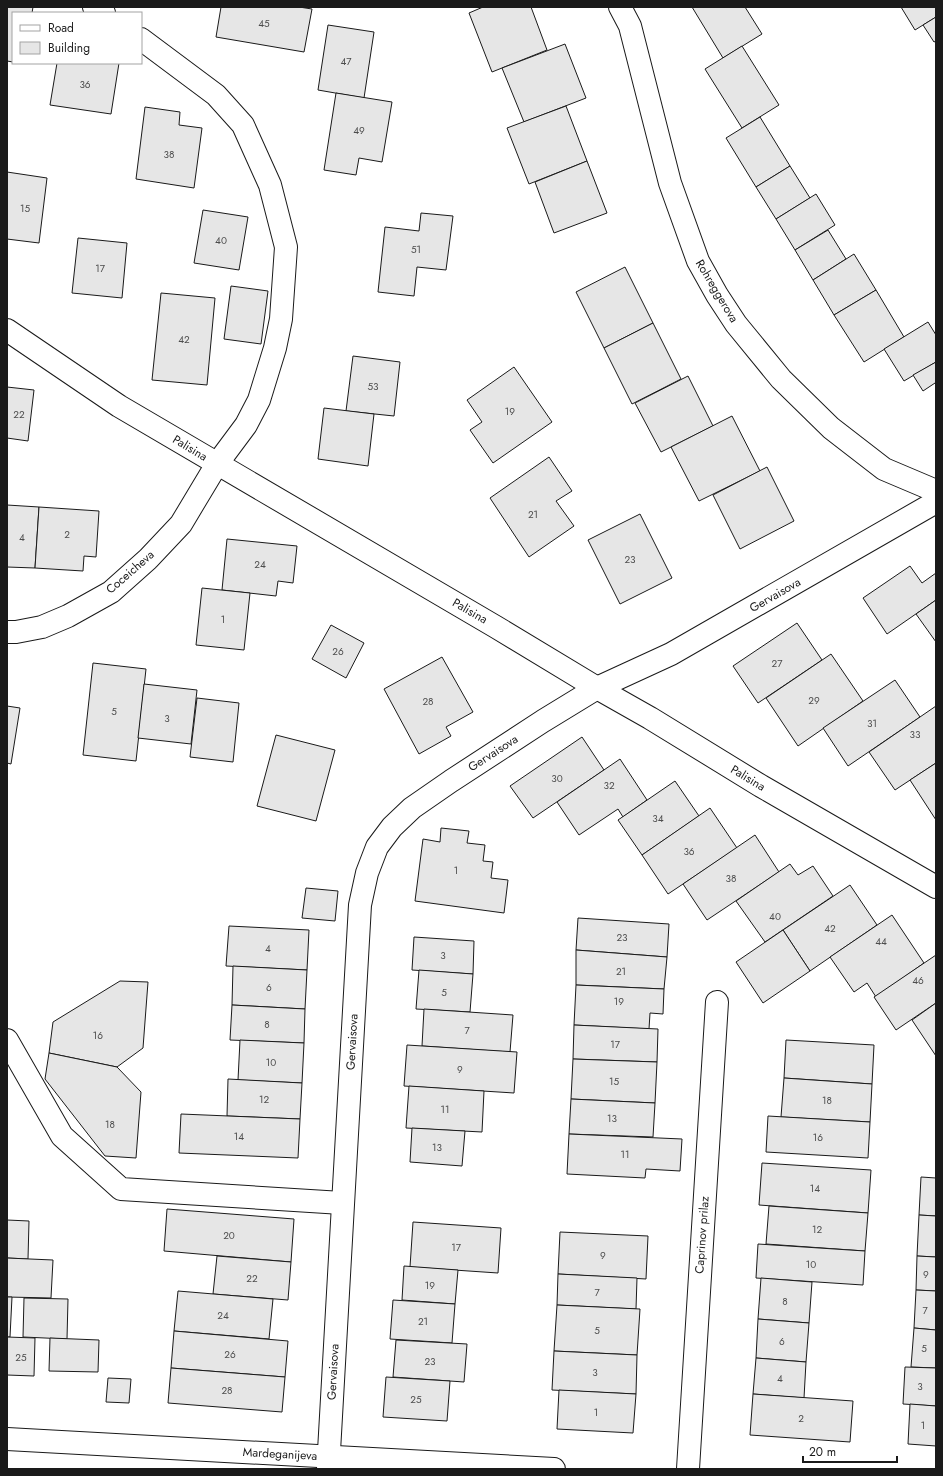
<svg xmlns="http://www.w3.org/2000/svg" width="943" height="1476" font-family="Jost,sans-serif">
  <style>
    .building { fill: #e6e6e6; stroke: #1a1a1a }
    .lines { fill: none; stroke-linecap: round; stroke-linejoin: round }
    .minor-casing { stroke: #1a1a1a; stroke-width: 24 }
    .minor { stroke: #fff; stroke-width: 22 }
    .labels { text-anchor: middle; stroke-width: 3; stroke-linejoin: round; paint-order: stroke }
    .number-label { font-size: 10px; fill: #4d4d4d }
    .street-label { font-size: 12px; fill: #1a1a1a; stroke: #fff }
  </style>
  <rect width="100%" height="100%" fill="#fff"/>
  <g class="building">
    <polygon points="7,7 33,7 32,13 13,13 13,62 7,61"/>
    <polygon points="221,7 299,7 312,9 304,52 216,37"/>
    <polygon points="483,7 531,7 547,50 492,72 469,13"/>
    <polygon points="692,7 745,7 762,34 723,58"/>
    <polygon points="901,7 936,7 936,17 915,30"/>
    <polygon points="936,17 936,41 934,42 923,25"/>
    <polygon points="328,25 374,32 364,98 318,90"/>
    <polygon points="565,44 586,98 524,122 502,68"/>
    <polygon points="742,46 779,105 742,128 705,69"/>
    <polygon points="57,63 119,63 111,114 50,105"/>
    <polygon points="336,93 392,102 382,162 359,158 356,175 324,170"/>
    <polygon points="566,106 587,161 529,184 507,128"/>
    <polygon points="145,107 180,112 179,125 202,128 194,188 136,179"/>
    <polygon points="760,117 790,166 756,187 726,138"/>
    <polygon points="587,161 607,213 554,233 535,182"/>
    <polygon points="790,166 810,198 776,219 756,187"/>
    <polygon points="7,172 47,178 39,243 7,239"/>
    <polygon points="816,194 835,225 795,250 776,219"/>
    <polygon points="203,210 248,217 239,270 194,263"/>
    <polygon points="421,213 453,216 446,270 417,267 414,296 378,292 385,227 419,231"/>
    <polygon points="828,230 846,259 813,280 795,250"/>
    <polygon points="78,238 127,243 122,298 72,293"/>
    <polygon points="854,254 876,290 834,315 813,280"/>
    <polygon points="625,267 653,323 604,348 576,292"/>
    <polygon points="231,286 268,291 261,344 224,339"/>
    <polygon points="876,290 904,337 864,362 834,315"/>
    <polygon points="161,293 215,298 207,385 152,380"/>
    <polygon points="928,322 936,335 936,362 904,381 884,349"/>
    <polygon points="653,323 681,379 632,404 604,348"/>
    <polygon points="353,356 400,362 394,416 346,411"/>
    <polygon points="936,362 936,385 935,383 923,391 913,375"/>
    <polygon points="514,367 552,422 493,463 470,430 482,422 467,400"/>
    <polygon points="688,376 713,426 661,452 635,403"/>
    <polygon points="7,387 34,390 28,441 7,438"/>
    <polygon points="324,408 374,414 368,466 318,459"/>
    <polygon points="732,416 760,471 699,501 671,447"/>
    <polygon points="549,457 572,491 556,501 574,526 529,557 490,498"/>
    <polygon points="767,467 794,521 740,549 713,495"/>
    <polygon points="7,505 39,507 35,568 7,567"/>
    <polygon points="39,507 99,511 96,557 84,556 83,571 35,568"/>
    <polygon points="640,514 672,578 620,604 588,540"/>
    <polygon points="227,539 297,546 293,583 278,581 276,596 222,590"/>
    <polygon points="910,566 922,583 936,573 936,600 887,634 863,598"/>
    <polygon points="202,588 250,593 244,650 196,645"/>
    <polygon points="936,600 936,642 916,614"/>
    <polygon points="797,623 822,660 758,703 733,666"/>
    <polygon points="331,625 364,643 346,678 312,659"/>
    <polygon points="831,654 863,701 798,746 766,698"/>
    <polygon points="442,657 473,712 446,727 451,736 419,754 384,689"/>
    <polygon points="93,663 146,669 136,761 83,755"/>
    <polygon points="895,680 920,717 848,766 823,728"/>
    <polygon points="144,684 197,690 191,744 138,738"/>
    <polygon points="197,698 239,703 233,762 190,757"/>
    <polygon points="7,706 20,708 11,764 7,763"/>
    <polygon points="936,706 936,763 895,790 869,752"/>
    <polygon points="276,735 335,750 316,821 257,806"/>
    <polygon points="582,737 604,770 533,818 510,786"/>
    <polygon points="620,759 647,800 623,817 618,809 579,835 557,802"/>
    <polygon points="936,763 936,820 910,780"/>
    <polygon points="675,781 699,816 642,855 618,820"/>
    <polygon points="710,808 737,848 668,894 642,855"/>
    <polygon points="441,828 469,831 467,843 485,845 483,861 493,862 491,878 508,880 504,913 415,901 423,839 440,842"/>
    <polygon points="755,835 779,872 707,920 683,884"/>
    <polygon points="790,864 798,875 813,866 833,896 765,942 736,901"/>
    <polygon points="850,885 877,925 810,971 783,930"/>
    <polygon points="306,888 338,891 335,921 302,918"/>
    <polygon points="892,915 924,963 876,997 867,983 854,992 830,957"/>
    <polygon points="578,918 669,924 667,957 576,950"/>
    <polygon points="229,926 309,930 307,970 226,966"/>
    <polygon points="783,930 810,971 763,1003 736,962"/>
    <polygon points="414,937 474,941 473,974 412,970"/>
    <polygon points="576,950 667,957 664,989 576,985"/>
    <polygon points="936,955 936,1003 896,1030 874,997"/>
    <polygon points="233,966 307,970 305,1009 232,1005"/>
    <polygon points="419,970 473,974 470,1012 416,1009"/>
    <polygon points="120,981 148,982 143,1048 117,1067 49,1053 53,1022"/>
    <polygon points="576,985 664,989 663,1014 650,1013 649,1029 574,1025"/>
    <polygon points="936,1003 936,1056 912,1020"/>
    <polygon points="232,1005 305,1009 304,1043 230,1040"/>
    <polygon points="424,1009 513,1015 510,1052 422,1046"/>
    <polygon points="574,1025 658,1029 657,1062 573,1059"/>
    <polygon points="240,1040 304,1043 302,1083 238,1080"/>
    <polygon points="786,1040 874,1045 872,1084 784,1078"/>
    <polygon points="407,1045 517,1052 514,1093 404,1086"/>
    <polygon points="49,1053 117,1067 141,1092 136,1158 105,1156 45,1079"/>
    <polygon points="573,1059 657,1062 655,1103 571,1099"/>
    <polygon points="784,1078 872,1084 870,1122 781,1117"/>
    <polygon points="228,1079 302,1083 300,1119 227,1116"/>
    <polygon points="409,1086 484,1091 482,1132 406,1128"/>
    <polygon points="571,1099 655,1103 653,1137 569,1134"/>
    <polygon points="181,1114 300,1119 298,1158 179,1153"/>
    <polygon points="768,1116 870,1122 868,1158 766,1152"/>
    <polygon points="412,1128 465,1131 462,1166 410,1162"/>
    <polygon points="569,1134 682,1139 680,1171 646,1169 645,1178 567,1174"/>
    <polygon points="762,1163 871,1170 868,1213 759,1205"/>
    <polygon points="921,1177 936,1178 936,1216 919,1215"/>
    <polygon points="769,1206 868,1213 865,1251 766,1244"/>
    <polygon points="167,1209 294,1219 291,1262 164,1251"/>
    <polygon points="919,1215 936,1216 936,1257 917,1256"/>
    <polygon points="7,1220 29,1221 28,1259 7,1258"/>
    <polygon points="413,1222 501,1228 498,1273 410,1267"/>
    <polygon points="560,1232 648,1236 646,1279 558,1274"/>
    <polygon points="758,1244 865,1251 863,1285 756,1278"/>
    <polygon points="217,1256 291,1262 288,1300 213,1294"/>
    <polygon points="917,1256 936,1257 936,1291 916,1290"/>
    <polygon points="7,1258 53,1260 51,1298 7,1297"/>
    <polygon points="404,1266 458,1270 455,1304 402,1300"/>
    <polygon points="558,1274 637,1278 636,1309 557,1305"/>
    <polygon points="761,1278 812,1282 809,1323 758,1319"/>
    <polygon points="916,1290 936,1291 936,1330 914,1328"/>
    <polygon points="178,1291 273,1299 269,1339 174,1331"/>
    <polygon points="7,1297 12,1297 10,1337 7,1337"/>
    <polygon points="24,1298 68,1299 67,1339 23,1337"/>
    <polygon points="393,1300 455,1304 452,1343 390,1339"/>
    <polygon points="557,1305 640,1309 637,1355 554,1351"/>
    <polygon points="758,1319 809,1323 806,1362 756,1358"/>
    <polygon points="914,1328 936,1330 936,1368 911,1367"/>
    <polygon points="174,1331 288,1341 285,1377 171,1368"/>
    <polygon points="7,1337 35,1338 34,1376 7,1375"/>
    <polygon points="50,1338 99,1340 98,1372 49,1371"/>
    <polygon points="396,1340 467,1344 464,1382 393,1377"/>
    <polygon points="554,1351 637,1355 636,1394 552,1390"/>
    <polygon points="756,1358 806,1362 804,1398 753,1394"/>
    <polygon points="905,1367 936,1368 936,1406 903,1404"/>
    <polygon points="171,1368 285,1377 282,1412 168,1403"/>
    <polygon points="386,1377 450,1381 447,1421 383,1417"/>
    <polygon points="108,1378 131,1379 129,1403 106,1402"/>
    <polygon points="559,1390 636,1394 633,1433 557,1429"/>
    <polygon points="753,1394 853,1401 850,1442 750,1435"/>
    <polygon points="910,1404 936,1406 936,1446 908,1444"/>
  </g>
  <g class="lines">
    <defs>
      <g id="minor">
        <polyline points="94,7 104,13"/>
        <polyline points="620,7 630,26 670,183 698,261 717,295 736,324 781,379 831,428 884,469 936,491"/>
        <polyline points="7,330 119,406 496,627 597,688 650,718 761,786 936,887"/>
        <polyline points="7,632 16,632 42,627 68,616 111,592 148,559 181,524 217,464 246,425 259,400 275,348 281,319 286,247 270,185 243,125 216,95 141,39"/>
        <polyline points="7,1040 62,1136 121,1189 342,1203"/>
        <polyline points="7,1439 554,1469"/>
        <polyline points="328,1469 360,905 367,873 377,847 392,827 412,808 451,781 543,721 597,688 671,654 936,502"/>
        <polyline points="688,1469 717,1002"/>
      </g>
    </defs>
    <use href="#minor" class="minor-casing"/>
    <use href="#minor" class="minor"/>
  </g>
  <g class="labels">
    <g class="number-label">
      <text x="264" y="27">45</text>
      <text x="346" y="65">47</text>
      <text x="85" y="88">36</text>
      <text x="359" y="134">49</text>
      <text x="169" y="158">38</text>
      <text x="25" y="212">15</text>
      <text x="221" y="244">40</text>
      <text x="416" y="253">51</text>
      <text x="100" y="272">17</text>
      <text x="184" y="343">42</text>
      <text x="373" y="390">53</text>
      <text x="510" y="415">19</text>
      <text x="19" y="418">22</text>
      <text x="533" y="518">21</text>
      <text x="67" y="538">2</text>
      <text x="22" y="541">4</text>
      <text x="630" y="563">23</text>
      <text x="260" y="568">24</text>
      <text x="223" y="623">1</text>
      <text x="338" y="655">26</text>
      <text x="777" y="667">27</text>
      <text x="814" y="704">29</text>
      <text x="428" y="705">28</text>
      <text x="114" y="715">5</text>
      <text x="167" y="722">3</text>
      <text x="872" y="727">31</text>
      <text x="915" y="738">33</text>
      <text x="557" y="782">30</text>
      <text x="609" y="789">32</text>
      <text x="658" y="822">34</text>
      <text x="689" y="855">36</text>
      <text x="456" y="874">1</text>
      <text x="731" y="882">38</text>
      <text x="775" y="920">40</text>
      <text x="830" y="932">42</text>
      <text x="622" y="941">23</text>
      <text x="881" y="945">44</text>
      <text x="268" y="952">4</text>
      <text x="443" y="959">3</text>
      <text x="621" y="975">21</text>
      <text x="918" y="984">46</text>
      <text x="269" y="991">6</text>
      <text x="444" y="996">5</text>
      <text x="619" y="1005">19</text>
      <text x="267" y="1028">8</text>
      <text x="467" y="1034">7</text>
      <text x="98" y="1039">16</text>
      <text x="615" y="1048">17</text>
      <text x="271" y="1066">10</text>
      <text x="460" y="1073">9</text>
      <text x="614" y="1085">15</text>
      <text x="264" y="1103">12</text>
      <text x="827" y="1104">18</text>
      <text x="445" y="1113">11</text>
      <text x="612" y="1122">13</text>
      <text x="110" y="1128">18</text>
      <text x="239" y="1140">14</text>
      <text x="818" y="1141">16</text>
      <text x="437" y="1151">13</text>
      <text x="625" y="1158">11</text>
      <text x="815" y="1192">14</text>
      <text x="817" y="1233">12</text>
      <text x="229" y="1239">20</text>
      <text x="456" y="1251">17</text>
      <text x="603" y="1259">9</text>
      <text x="811" y="1268">10</text>
      <text x="926" y="1278">9</text>
      <text x="252" y="1282">22</text>
      <text x="430" y="1289">19</text>
      <text x="597" y="1296">7</text>
      <text x="785" y="1305">8</text>
      <text x="925" y="1314">7</text>
      <text x="223" y="1319">24</text>
      <text x="423" y="1325">21</text>
      <text x="597" y="1334">5</text>
      <text x="782" y="1345">6</text>
      <text x="924" y="1352">5</text>
      <text x="230" y="1358">26</text>
      <text x="21" y="1361">25</text>
      <text x="430" y="1365">23</text>
      <text x="595" y="1376">3</text>
      <text x="780" y="1382">4</text>
      <text x="920" y="1390">3</text>
      <text x="227" y="1394">28</text>
      <text x="416" y="1403">25</text>
      <text x="596" y="1416">1</text>
      <text x="801" y="1422">2</text>
      <text x="923" y="1429">1</text>
    </g>
    <g class="street-label">
      <text transform="translate(717 291) rotate(59)" y="4">Rohreggerova</text>
      <text transform="translate(190 448) rotate(31)" y="4">Palisina</text>
      <text transform="translate(130 572) rotate(-41)" y="4">Coceicheva</text>
      <text transform="translate(775 595) rotate(-30)" y="4">Gervaisova</text>
      <text transform="translate(470 611) rotate(30)" y="4">Palisina</text>
      <text transform="translate(493 753) rotate(-33)" y="4">Gervaisova</text>
      <text transform="translate(748 778) rotate(31)" y="4">Palisina</text>
      <text transform="translate(352 1042) rotate(-87)" y="4">Gervaisova</text>
      <text transform="translate(702 1235) rotate(-86)" y="4">Caprinov prilaz</text>
      <text transform="translate(333 1372) rotate(-87)" y="4">Gervaisova</text>
      <text transform="translate(280 1454) rotate(3)" y="4">Mardeganijeva</text>
    </g>
  </g>
  <rect width="943" height="1476" fill="none" stroke="#1a1a1a" stroke-width="16"/>
  <rect x="12" y="12" width="130" height="52" fill="#ffffff" stroke="#a3a3a3"/>
  <rect x="20" y="25" width="20" height="6" fill="#ffffff" stroke="#a3a3a3"/>
  <text x="48" y="32" font-size="12" fill="#1a1a1a">Road</text>
  <rect x="20" y="42" width="20" height="12" fill="#e6e6e6" stroke="#a3a3a3"/>
  <text x="48" y="52" font-size="12" fill="#1a1a1a">Building</text>
  <path d="M803 1456v6h94v-6" fill="none" stroke="#1a1a1a" stroke-width="2"/>
  <text x="809" y="1456" font-size="12" fill="#1a1a1a" stroke="#ffffff" stroke-width="3" paint-order="stroke">20 m</text>
</svg>
